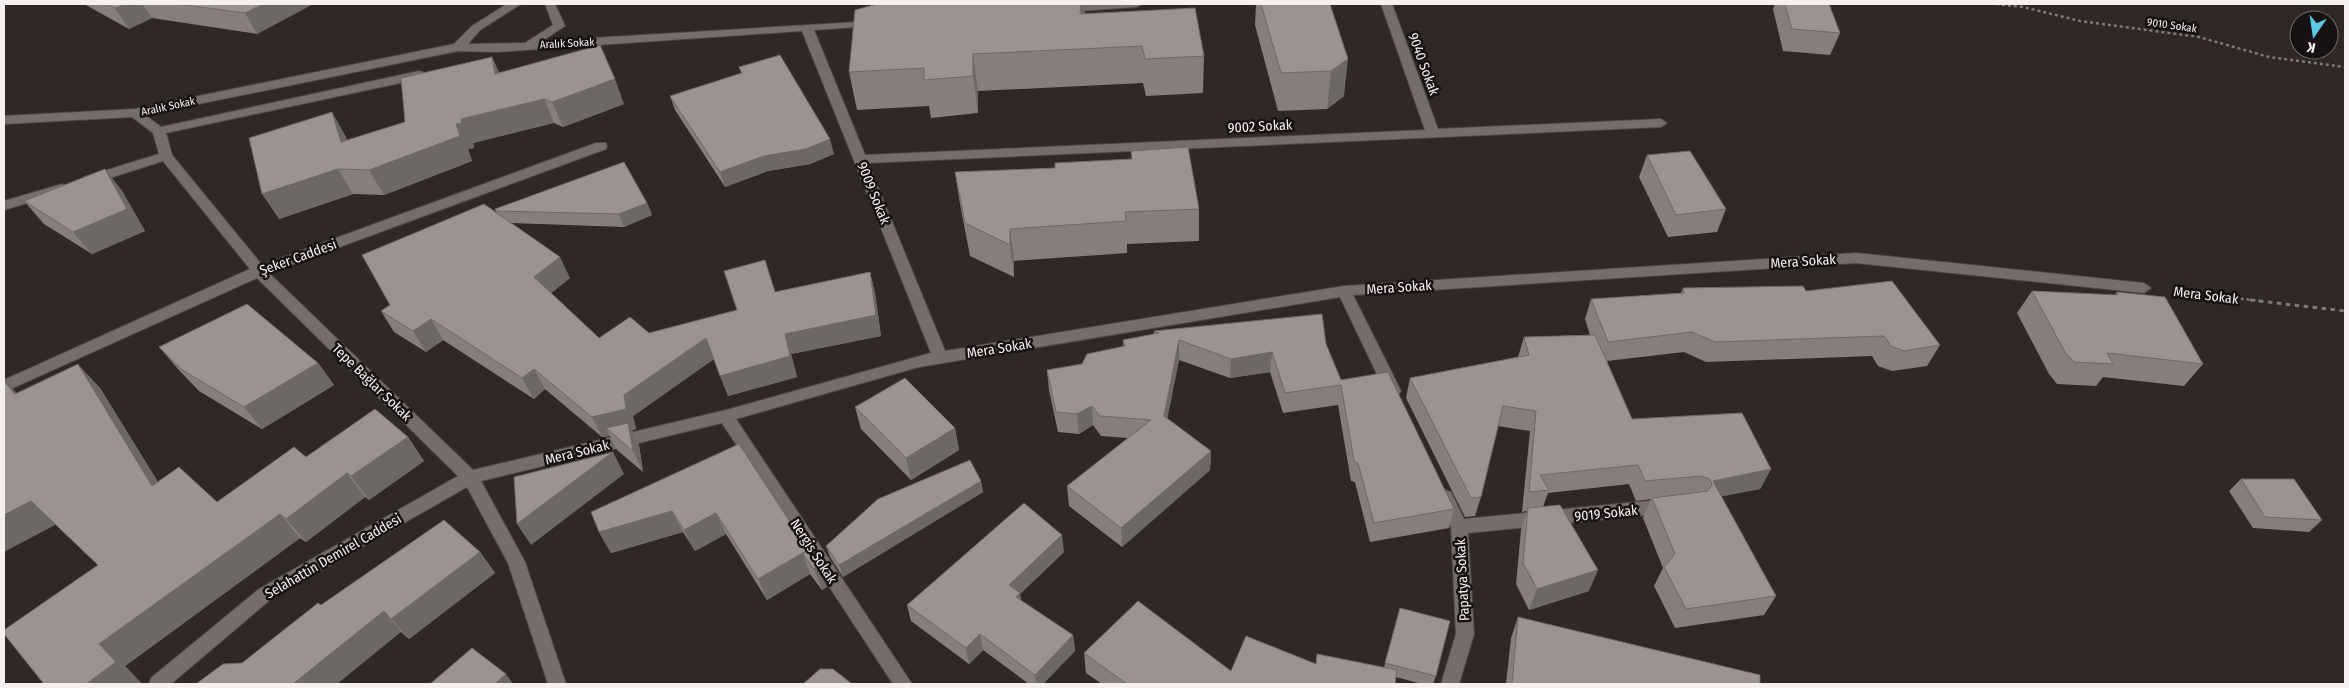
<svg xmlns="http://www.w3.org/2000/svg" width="2349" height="688" font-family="'Fira Sans Condensed',sans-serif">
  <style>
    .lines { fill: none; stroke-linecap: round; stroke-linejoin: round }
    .street-casing { stroke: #4d4745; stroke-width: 2 }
    .path-far1 { stroke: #7f7977; stroke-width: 2.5; stroke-dasharray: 3 3; stroke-linecap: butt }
    .path { stroke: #7f7977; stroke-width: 3; stroke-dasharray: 4.5 4.5; stroke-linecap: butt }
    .street { fill: #756d6a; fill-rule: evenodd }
    .wall { fill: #867e7c }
    .shaded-wall { fill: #6d6765 }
    .building { fill: #9c9390; stroke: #6d6765 }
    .labels { text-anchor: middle; stroke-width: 5; stroke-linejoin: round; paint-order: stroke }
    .far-street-label { font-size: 11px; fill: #f6f1f0; stroke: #151211 }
    .street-label { font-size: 14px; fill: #f6f1f0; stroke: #151211 }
  </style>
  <rect width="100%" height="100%" fill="#2f2826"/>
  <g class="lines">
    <defs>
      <g id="street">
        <path d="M507 4H521L480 30 468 44 525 43 553 25 545 4H555L565 26 542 41 876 21 878 23 872 26 814 30 865 155 1425 130 1381 4H1392L1438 129 1661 119 1667 123 1661 127 868 163 945 351 1344 286 1856 253 2144 283 2151 288 2144 293 1856 263 1353 295 1401 391 1398 395H1388L1385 391 1340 297 919 367 736 419 912 684H893L722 423 481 481 525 562 566 684H548L508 563 467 487 271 599 171 684H149L151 678 259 589 458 476 257 278 4 392V380L250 269 163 161 94 183H84L82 180 84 177 159 154 153 133 132 117 4 124V116L135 109 454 44 472 26ZM802 31 931 353 726 410 473 470 269 273 606 149 607 146 606 143H596L262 265 172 155 166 133 419 79 423 78 425 75 423 72 419 71 161 127 145 115 458 51 497 52Z"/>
        <polygon points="1091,4 1142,4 1136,7 1065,12 1059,9 1065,6"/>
        <polygon points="62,184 69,188 67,191 4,210 4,201"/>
        <polygon points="1445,490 1451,492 1464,519 1667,499 1673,501 1675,506 1673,511 1667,513 1468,533 1474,634 1459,684 1441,684 1456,634 1451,527 1437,497 1439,492"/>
      </g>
    </defs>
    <use href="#street" class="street-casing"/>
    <g class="path-far1">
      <polyline points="1996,4 2023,7 2080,21 2199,37 2269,57 2345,67"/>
      <polyline points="2175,291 2261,301"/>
    </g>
    <polyline class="path" points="2250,300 2345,311"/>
    <use href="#street" class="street"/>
  </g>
  <g class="wall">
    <polygon points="84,4 313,4 257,34 152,18 129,29"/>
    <polygon points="1081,4 1084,4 1084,14 1204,56 1203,93 1146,96 1143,83 978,91 978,113 931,118 929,106 857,110 849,72"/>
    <polygon points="1256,4 1330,4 1344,96 1327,109 1278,111 1255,25"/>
    <polygon points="1775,4 1829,4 1840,33 1830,55 1783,51 1773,9"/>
    <polygon points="492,57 499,73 624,104 563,127 554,123 473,143 474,148 468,149 472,161 384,195 353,194 279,219 332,112 347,140 405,122"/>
    <polygon points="739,67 834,154 810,164 768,171 725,187 675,110 670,96 741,73"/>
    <polygon points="1131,151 1199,209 1199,241 1127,244 1127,253 1014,261 1014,277 970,256 960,204 955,172 1055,168 1132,159"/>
    <polygon points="1647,155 1726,209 1717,232 1668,237 1639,177"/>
    <polygon points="105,169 122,191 145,231 92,254 44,224 24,201"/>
    <polygon points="647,203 652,215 624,227 511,223 570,278 551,293 599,338 649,333 737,310 775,292 870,272 875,293 881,336 791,354 797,377 728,396 714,359 633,416 636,429 632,430 639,445 643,472 617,450 610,436 602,437 545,389 534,399 443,340 426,352 394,332 381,311 390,305 497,214 496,211"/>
    <polygon points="1683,288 1806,291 1940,345 1927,366 1892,371 1878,366 1872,356 1706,362 1684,352 1607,361 1632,419 1771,469 1760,489 1721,496 1776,596 1764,615 1675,628 1654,586 1663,568 1643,518 1651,499 1636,501 1629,484 1548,493 1543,507 1589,591 1529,610 1516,584 1521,530 1527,511 1522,512 1530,431 1498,426 1481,497 1475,516 1465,517 1406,398 1410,378 1518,357 1524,337 1590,335 1585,319 1591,299 1681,293"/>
    <polygon points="2032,291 2115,295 2117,292 2203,364 2184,386 2103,377 2096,386 2057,384 2049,374 2017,313"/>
    <polygon points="1154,331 1326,344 1341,380 1454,509 1449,528 1370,542 1355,482 1351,481 1338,405 1283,413 1270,372 1230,378 1179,360 1167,418 1211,451 1210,470 1122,547 1069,506 1067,486 1128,438 1101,436 1093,425 1079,434 1058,432 1049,390 1047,370 1082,364 1123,346 1123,340 1154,334"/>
    <polygon points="159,347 318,363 334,385 262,429 199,391 178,369"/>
    <polygon points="100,388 158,482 217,502 306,457 408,437 424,461 369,500 365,497 306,542 300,538 125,666 142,684 44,684 98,565 56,525 17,393"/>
    <polygon points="855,407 955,428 959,450 911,480 861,429"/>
    <polygon points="739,444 827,587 822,590 810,574 767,600 726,534 695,551 683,532 611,553 599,532"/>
    <polygon points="2241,479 2322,520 2309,532 2253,528 2229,491"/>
    <polygon points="981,481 983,492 843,577 830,557 826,546"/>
    <polygon points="480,552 495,573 409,639 401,632 242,663 321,605"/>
    <polygon points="1064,552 1020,594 1021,600 1073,635 1075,651 1043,684 1029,684 983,650 969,664 911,621 907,605"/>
    <polygon points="1400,608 1436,676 1433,684 1422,684 1396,677 1395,684 1102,684 1086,673 1084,653 1231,671 1316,664 1384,668"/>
    <polygon points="1518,617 1760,684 1506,684 1511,638"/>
  </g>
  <g class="shaded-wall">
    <polygon points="126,4 142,4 152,18 129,29 115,8"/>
    <polygon points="263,4 313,4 257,34 245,13"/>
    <polygon points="1081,4 1084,4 1085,13 1082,51 1080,14"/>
    <polygon points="973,54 978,91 978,113 973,76"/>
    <polygon points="492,57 503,81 495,74"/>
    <polygon points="1348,59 1344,96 1327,109 1331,71"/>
    <polygon points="615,79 624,104 563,127 552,102"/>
    <polygon points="544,99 554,123 473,143 474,148 468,149 472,161 384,195 369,170 456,124 461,119"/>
    <polygon points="332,112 346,137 356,167 341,142"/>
    <polygon points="830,139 834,154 810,164 768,171 725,187 720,172 764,156"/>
    <polygon points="105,169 122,191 145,231 92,254 73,232"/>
    <polygon points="338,169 353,194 279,219 262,194"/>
    <polygon points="647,203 652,215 624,227 619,214"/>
    <polygon points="1010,229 1014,261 1014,277 1010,245"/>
    <polygon points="560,257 570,278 545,298 534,277"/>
    <polygon points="870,272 875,293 881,336 791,354 797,377 728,396 720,376 785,334"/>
    <polygon points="431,319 443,340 426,352 413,331"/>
    <polygon points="706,338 714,359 633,416 636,429 632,430 639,445 643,472 633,451 606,428 610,436 602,437 592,417"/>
    <polygon points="1179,340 1179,360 1164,436 1164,416"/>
    <polygon points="1272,352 1270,372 1230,378 1231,359"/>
    <polygon points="318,363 334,385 262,429 244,407"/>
    <polygon points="78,364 100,388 174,509 152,486"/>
    <polygon points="534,369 545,389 534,399 522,378"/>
    <polygon points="4,379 14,390 39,418 15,394 4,381"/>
    <polygon points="1092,406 1093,425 1079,434 1077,414"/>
    <polygon points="955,428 959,450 911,480 906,458"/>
    <polygon points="408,437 424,461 369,500 351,476"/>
    <polygon points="1211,451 1210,470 1122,547 1121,528"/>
    <polygon points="613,452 624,474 531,545 517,524"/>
    <polygon points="1771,469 1760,489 1704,500 1712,485 1713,481"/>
    <polygon points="347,473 365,497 306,542 286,519"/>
    <polygon points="981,481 983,492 843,577 839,565"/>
    <polygon points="31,501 57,524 4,552 4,515"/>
    <polygon points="672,511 683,532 611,553 599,532"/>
    <polygon points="716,513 726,534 695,551 684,530"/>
    <polygon points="280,514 300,538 125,666 142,684 86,684 99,644"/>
    <polygon points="1062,535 1064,552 1020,594 1023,609 1009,585"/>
    <polygon points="806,551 803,554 810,574 767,600 758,579"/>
    <polygon points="480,552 495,573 409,639 391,619"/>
    <polygon points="819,566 827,587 822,590 814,569"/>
    <polygon points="1598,570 1589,591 1529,610 1537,589"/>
    <polygon points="384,611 401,632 337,684 293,684"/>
    <polygon points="980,634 983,650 969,664 966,648"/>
    <polygon points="1073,635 1075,651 1043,684 1036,684 1035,675"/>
    <polygon points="506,674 513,684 495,684"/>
  </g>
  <g class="building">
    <polygon points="106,4 126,4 115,8"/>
    <polygon points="178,4 263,4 245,13"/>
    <polygon points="877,4 1081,4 1080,14 1195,8 1204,56 1145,59 1142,46 973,54 973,76 924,80 924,68 849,72 855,10"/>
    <polygon points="1261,4 1330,4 1348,59 1331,71 1281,73"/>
    <polygon points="1785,4 1829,4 1840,33 1792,29"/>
    <polygon points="600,45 615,79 552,102 544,99 461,119 462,123 456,124 460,136 369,170 338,169 262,194 249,138 332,112 341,142 405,122 401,78 492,57 495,74"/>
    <polygon points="780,55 830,139 806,149 764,156 720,172 670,96 742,73 739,67"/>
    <polygon points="1188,147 1199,209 1125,212 1126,221 1010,229 1010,245 965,223 955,172 1055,168 1055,163 1132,159 1131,151"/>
    <polygon points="1690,151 1726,209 1676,215 1647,155"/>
    <polygon points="624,162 647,203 619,214 496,211 495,209"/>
    <polygon points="105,169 127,209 73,232 24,201"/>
    <polygon points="484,204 560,257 534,277 599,338 630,317 649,333 737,310 724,271 765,260 775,292 870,272 876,315 785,334 790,356 720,376 706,338 624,395 626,409 592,417 534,369 522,378 431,319 413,331 381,311 390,305 362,255"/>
    <polygon points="1892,281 1940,345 1904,351 1891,346 1884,336 1715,342 1692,332 1608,342 1591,299 1684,293 1683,288 1803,286 1806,291"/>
    <polygon points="2032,291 2118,295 2117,292 2165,297 2203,364 2107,353 2113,364 2074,362 2065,352"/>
    <polygon points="247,304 318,363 244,407 181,369 159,347"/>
    <polygon points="1322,314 1326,344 1341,380 1388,372 1454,509 1374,523 1358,463 1354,461 1341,385 1285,393 1272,352 1231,359 1179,340 1164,416 1211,451 1121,528 1067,486 1151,420 1100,416 1092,406 1077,414 1056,412 1047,370 1082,364 1087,354 1125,346 1123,340 1159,333 1154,331"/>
    <polygon points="1595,335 1632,419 1742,413 1771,469 1713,481 1776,596 1686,609 1664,567 1675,554 1652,498 1708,491 1712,485 1710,479 1701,476 1645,481 1638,465 1540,475 1549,490 1529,492 1536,411 1503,406 1481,497 1471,498 1410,378 1529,355 1524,337"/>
    <polygon points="78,364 152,486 179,467 217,502 294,447 306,457 375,409 408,437 351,476 347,473 286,519 280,514 99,644 116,662 86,684 44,684 4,634 4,630 98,565 31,501 4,515 4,381 15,394"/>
    <polygon points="905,378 955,428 906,458 855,407"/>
    <polygon points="628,423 633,451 606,428"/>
    <polygon points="739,444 819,566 814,569 803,554 806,551 758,579 716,513 684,530 672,511 599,532 591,512"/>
    <polygon points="613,452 517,524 514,477"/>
    <polygon points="970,460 981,481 839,565 826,546 878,499"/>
    <polygon points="2241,479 2294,479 2322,520 2265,517"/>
    <polygon points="1024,503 1062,535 1009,585 1020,593 1016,597 1073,635 1035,675 980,634 966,648 907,605"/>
    <polygon points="1560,505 1598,570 1537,589 1523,563 1528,508"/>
    <polygon points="444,520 480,552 391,619 384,611 293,684 196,684 223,664 242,663 318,603 321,605"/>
    <polygon points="1138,601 1231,671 1246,636 1316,664 1317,654 1397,670 1395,684 1127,684 1084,653"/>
    <polygon points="1400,608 1450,621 1436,676 1385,663"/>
    <polygon points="1518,617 1760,675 1760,684 1512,684"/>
    <polygon points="472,648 506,674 495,684 430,684"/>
    <polygon points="820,669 833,669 852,684 803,684"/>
  </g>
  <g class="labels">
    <g class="far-street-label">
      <text transform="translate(2172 25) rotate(8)" y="4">9010 Sokak</text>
      <text transform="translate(567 43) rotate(-3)" y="4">Aralık Sokak</text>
      <text transform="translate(168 106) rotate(-12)" y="4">Aralık Sokak</text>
    </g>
    <g class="street-label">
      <text transform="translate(1424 64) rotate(70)" y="5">9040 Sokak</text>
      <text transform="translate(1260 126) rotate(-3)" y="5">9002 Sokak</text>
      <text transform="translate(874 193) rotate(68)" y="5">9009 Sokak</text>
      <text transform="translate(298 257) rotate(-20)" y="5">Şeker Caddesi</text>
      <text transform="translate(1803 261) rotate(-4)" y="5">Mera Sokak</text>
      <text transform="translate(1399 287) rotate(-4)" y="5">Mera Sokak</text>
      <text transform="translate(2206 295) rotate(7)" y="5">Mera Sokak</text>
      <text transform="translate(999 348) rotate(-9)" y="5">Mera Sokak</text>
      <text transform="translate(372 382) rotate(44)" y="5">Tepe Bağlar Sokak</text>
      <text transform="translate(577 452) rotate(-14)" y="5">Mera Sokak</text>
      <text transform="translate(1606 513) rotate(-6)" y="5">9019 Sokak</text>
      <text transform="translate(814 551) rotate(57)" y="5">Nergis Sokak</text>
      <text transform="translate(333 556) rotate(-30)" y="5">Selahattin Demirel Caddesi</text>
      <text transform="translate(1462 580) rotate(-93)" y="5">Papatya Sokak</text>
    </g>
  </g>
  <rect width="2349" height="688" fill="none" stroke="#f6f1f0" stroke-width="10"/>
  <g transform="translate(2314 35) rotate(193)"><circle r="24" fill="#151211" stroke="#6f6b6a"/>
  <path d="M0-4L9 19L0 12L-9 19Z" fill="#5ac8e6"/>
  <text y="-8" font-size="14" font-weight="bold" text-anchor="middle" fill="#f6f1f0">K</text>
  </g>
</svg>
